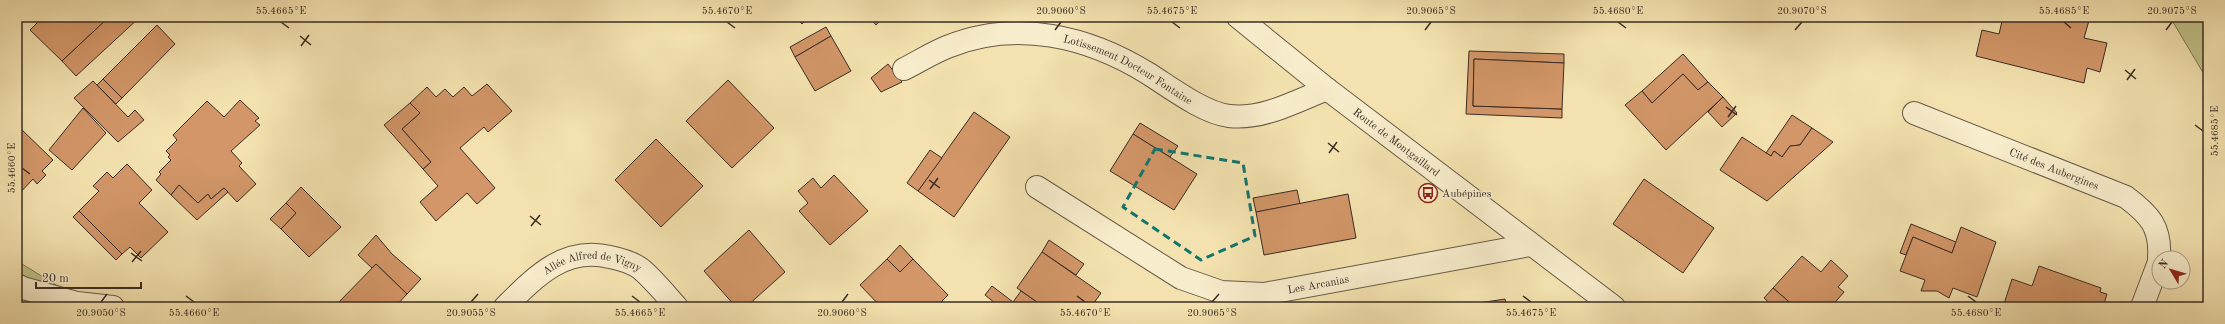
<svg xmlns="http://www.w3.org/2000/svg" width="2225" height="324" font-family="'Old Standard TT',serif">
  <style>
    .green { fill: #bfc287; stroke: #7d7756 }
    .building { fill: #d29668; stroke: #3b2c25 }
    .lines { fill: none; stroke-linecap: round; stroke-linejoin: round }
    .minor-casing { stroke: #695a48; stroke-width: 24 }
    .tertiary-casing { stroke: #695a48; stroke-width: 24 }
    .minor { stroke: #f7eccb; stroke-width: 22 }
    .tertiary { stroke: #f7eccb; stroke-width: 22 }
    .marked { fill: none; stroke: #0f766e; stroke-width: 3; stroke-dasharray: 8 5; stroke-linejoin: round }
    .ticks { fill: none; stroke: #3b2c25; stroke-width: 1.5 }
    .labels { text-anchor: middle; stroke-width: 3; stroke-linejoin: round; paint-order: stroke }
    .street-label { font-size: 11px; fill: #3b2c25; stroke: #f7eccb }
    .poi-label { font-size: 11px; fill: #3b2c25; stroke: #f7eccb; text-anchor: start }
    .neatline { fill: none; stroke: #3b2c25; stroke-width: 1.5 }
    .ticks-label { font-size: 10px; text-anchor: middle; fill: #3b2c25 }
  </style>
  <rect width="100%" height="100%" fill="#f3e2af"/>
  <filter id="stains"><feTurbulence type="fractalNoise" baseFrequency=".005" numOctaves="4"/><feColorMatrix values="0 0 0 0 .2 0 0 0 0 .09 0 0 0 0 .02 0 0 0 .5 -.17"/></filter>
  <radialGradient id="worn" r=".72"><stop offset=".6" stop-color="#630" stop-opacity="0"/><stop offset="1" stop-color="#630" stop-opacity=".3"/></radialGradient>
  <g class="green">
    <polygon points="2170,17 2208,17 2208,81"/>
    <polygon points="17,261 92,307 17,307"/>
  </g>
  <g class="building">
    <polygon points="43,17 109,17 62,61 30,30"/>
    <polygon points="109,17 140,17 76,76 62,61"/>
    <polygon points="796,17 809,17 802,24"/>
    <polygon points="869,17 884,17 876,25"/>
    <polygon points="1813,17 1868,17 1868,19 1813,21"/>
    <polygon points="2003,17 2090,17 2084,38 2107,43 2100,72 2087,68 2084,83 1976,56 1982,30 1999,34"/>
    <polygon points="157,25 175,44 122,98 103,79"/>
    <polygon points="826,27 831,36 795,57 790,47"/>
    <polygon points="831,36 851,71 815,91 795,57"/>
    <polygon points="1469,51 1564,54 1564,63 1474,59 1473,106 1562,109 1562,118 1466,114"/>
    <polygon points="1683,54 1708,82 1698,90 1683,74 1652,103 1642,91"/>
    <polygon points="1474,59 1564,63 1562,109 1473,106"/>
    <polygon points="888,64 902,82 881,92 871,78"/>
    <polygon points="1683,74 1698,90 1708,82 1723,97 1666,150 1625,105 1642,91 1652,103"/>
    <polygon points="103,79 122,98 116,104 97,85"/>
    <polygon points="728,80 774,128 732,168 686,121"/>
    <polygon points="93,81 128,117 135,110 144,120 118,142 74,98"/>
    <polygon points="487,84 512,111 488,132 484,127 460,148 495,188 477,204 467,193 436,221 420,202 438,186 423,169 431,162 402,129 420,113 410,103 427,87 436,97 445,89 453,97 464,87 472,96"/>
    <polygon points="1723,97 1737,113 1722,127 1708,112"/>
    <polygon points="240,100 259,118 255,121 260,125 231,151 242,163 239,166 256,184 237,202 224,188 211,199 208,194 198,203 179,185 171,195 156,180 161,174 159,172 171,160 168,157 170,155 166,151 177,140 173,135 207,101 224,117"/>
    <polygon points="410,103 420,113 402,129 431,162 423,169 384,125"/>
    <polygon points="83,108 106,133 72,170 49,150"/>
    <polygon points="974,112 1010,137 954,217 918,191"/>
    <polygon points="1792,115 1812,128 1800,145 1790,146 1782,157 1774,151 1771,156 1766,153"/>
    <polygon points="1140,123 1178,146 1170,157 1133,134"/>
    <polygon points="17,125 53,160 42,171 46,175 37,184 33,179 17,196"/>
    <polygon points="1812,128 1833,142 1767,201 1720,170 1742,137 1771,156 1774,151 1782,157 1790,146 1800,145"/>
    <polygon points="1133,134 1197,174 1174,210 1110,171"/>
    <polygon points="656,139 703,186 661,227 615,180"/>
    <polygon points="930,150 942,158 918,191 907,183"/>
    <polygon points="127,164 152,190 139,203 168,232 141,258 130,247 122,254 79,211 99,191 93,186 107,172 113,178"/>
    <polygon points="834,175 868,211 830,245 799,211 808,203 798,191 813,178 821,188"/>
    <polygon points="1644,179 1714,228 1683,273 1613,224"/>
    <polygon points="179,185 198,203 208,194 211,199 224,188 228,192 197,220 171,195"/>
    <polygon points="301,187 341,227 309,257 281,229 296,213 286,203"/>
    <polygon points="1297,190 1300,204 1256,212 1253,198"/>
    <polygon points="1348,194 1356,238 1264,255 1256,212"/>
    <polygon points="286,203 296,213 281,229 270,219"/>
    <polygon points="79,211 122,254 116,260 73,217"/>
    <polygon points="1911,224 1956,242 1952,253 1913,237 1906,255 1900,253"/>
    <polygon points="1961,227 1996,242 1977,297 1953,288 1949,298 1937,291 1921,291 1925,280 1900,271 1913,237 1952,253"/>
    <polygon points="749,230 785,272 746,307 736,307 704,271"/>
    <polygon points="376,235 392,254 421,279 407,294 376,264 372,268 358,255"/>
    <polygon points="1049,240 1084,264 1076,275 1042,252"/>
    <polygon points="900,245 913,259 900,272 887,259"/>
    <polygon points="1042,252 1101,293 1091,307 1044,307 1017,288"/>
    <polygon points="1802,256 1821,272 1831,260 1848,276 1838,287 1844,292 1831,307 1795,307 1773,288"/>
    <polygon points="887,259 900,272 913,259 948,295 936,307 881,307 860,285"/>
    <polygon points="376,264 407,294 395,307 344,307 339,302"/>
    <polygon points="2039,266 2101,288 2100,292 2107,294 2103,307 2003,307 2012,279 2032,286"/>
    <polygon points="992,286 1013,302 1010,307 1000,307 985,295"/>
    <polygon points="1773,288 1795,307 1774,307 1764,298"/>
    <polygon points="1021,291 1044,307 1021,307 1013,302"/>
    <polygon points="1505,299 1507,307 1466,307 1466,305"/>
    <polygon points="1013,302 1021,307 1010,307"/>
  </g>
  <g class="lines">
    <defs>
      <g id="minor">
        <path id="s1" d="M904 69C918 62 932 53 947 47 1016 19 1088 36 1149 74 1171 88 1204 113 1229 116 1263 120 1296 101 1327 89"/>
        <path id="s2" d="M1914 113 2126 197C2150 215 2161 227 2159 258"/>
        <path id="s3" d="M1037 187 1181 278 1221 292 1264 294 1530 245"/>
        <polyline points="17,285 23,288 77,303 113,307"/>
        <path id="s4" d="M505 307C535 277 564 246 610 257 620 259 633 263 641 269 654 280 666 295 677 307"/>
        <polyline points="2142,307 2159,262"/>
      </g>
      <g id="tertiary">
        <path id="s5" d="M1238 17 1327 89 1614 307"/>
      </g>
    </defs>
    <use href="#minor" class="minor-casing"/>
    <use href="#tertiary" class="tertiary-casing"/>
    <use href="#minor" class="minor"/>
    <use href="#tertiary" class="tertiary"/>
  </g>
  <path class="marked" d="M1155 149 1243 163 1255 236 1201 260 1123 207Z"/>
  <path class="ticks" d="M281 22 289 28M727 22 735 28M1172 22 1180 28M1618 22 1626 28M2064 22 2071 28M1055 30 1061 22M1425 30 1431 22M1795 30 1802 22M2166 30 2172 22M300 36 311 45M301 46 309 35M2125 70 2136 79M2127 80 2135 69M1726 107 1737 115M1728 117 1736 106M2195 125 2203 131M1328 143 1339 152M1329 153 1337 142M22 168 30 174M929 180 940 188M930 189 938 178M530 216 541 225M531 226 540 215M131 253 142 261M132 262 141 251M186 296 194 302M632 296 640 302M1077 296 1085 302M1523 296 1531 302M1968 296 1976 302M101 302 107 294M471 302 478 294M842 302 848 294M1212 302 1219 294"/>
  <defs>
    <symbol id="bus-ring" viewBox="-11 -11 22 22"><circle r="9.5" fill="#f7eccb" stroke="#8f2418" stroke-width="1.5"/><path d="M-5-6H5V4H4V6H2V4H-2V6H-4V4H-5ZM-3.5-4V0h7V-4ZM-3.5 1.2v1.5H-2V1.2ZM2 1.2v1.5H3.5V1.2Z" fill="#8f2418"/></symbol>
  </defs>
  <g fill-rule="evenodd">
    <use href="#bus-ring" x="1417" y="182" width="22" height="22"/>
  </g>
  <g class="labels">
    <g class="street-label">
      <text dy="4" stroke="none"><textPath href="#s1" startOffset="239">Lotissement Docteur Fontaine</textPath></text>
      <text dy="4" stroke="none"><textPath href="#s5" startOffset="202">Route de Montgaillard</textPath></text>
      <text dy="4" stroke="none"><textPath href="#s2" startOffset="151">Cité des Aubergines</textPath></text>
      <text dy="4" stroke="none"><textPath href="#s4" startOffset="104">Allée Alfred de Vigny</textPath></text>
      <text dy="4" stroke="none"><textPath href="#s3" startOffset="311">Les Arcanias</textPath></text>
    </g>
    <g class="poi-label">
      <text x="1442" y="197">Aubépines</text>
    </g>
  </g>
  <rect width="2225" height="324" fill="none" stroke="#f3e2af" stroke-width="44"/>
  <g transform="translate(2171 270) rotate(308)"><circle r="19" fill="#f7eccb" stroke="#ac9f89"/>
  <path d="M0-3L7 15L0 10L-7 15Z" fill="#8f2418"/>
  <text y="-6" font-size="11" font-weight="bold" text-anchor="middle" fill="#3b2c25">N</text>
  </g>
  <path d="M36 282v6h105v-6" fill="none" stroke="#3b2c25" stroke-width="2"/>
  <text x="42" y="282" font-size="12" fill="#3b2c25" stroke="#f7eccb" stroke-width="3" paint-order="stroke">20 m</text>
  <rect x="22" y="22" width="2181" height="280" class="neatline"/>
  <g class="ticks-label">
    <text x="281" y="14">55.4665°E</text>
    <text x="727" y="14">55.4670°E</text>
    <text x="1061" y="14">20.9060°S</text>
    <text x="1172" y="14">55.4675°E</text>
    <text x="1431" y="14">20.9065°S</text>
    <text x="1618" y="14">55.4680°E</text>
    <text x="1802" y="14">20.9070°S</text>
    <text x="2064" y="14">55.4685°E</text>
    <text x="2172" y="14">20.9075°S</text>
    <text transform="translate(2214 131) rotate(-90)" y="4">55.4685°E</text>
    <text transform="translate(11 168) rotate(-90)" y="4">55.4660°E</text>
    <text x="101" y="316">20.9050°S</text>
    <text x="194" y="316">55.4660°E</text>
    <text x="471" y="316">20.9055°S</text>
    <text x="640" y="316">55.4665°E</text>
    <text x="842" y="316">20.9060°S</text>
    <text x="1085" y="316">55.4670°E</text>
    <text x="1212" y="316">20.9065°S</text>
    <text x="1531" y="316">55.4675°E</text>
    <text x="1976" y="316">55.4680°E</text>
  </g>
  <rect width="100%" height="100%" filter="url(#stains)"/>
  <rect width="100%" height="100%" fill="url(#worn)"/>
</svg>
